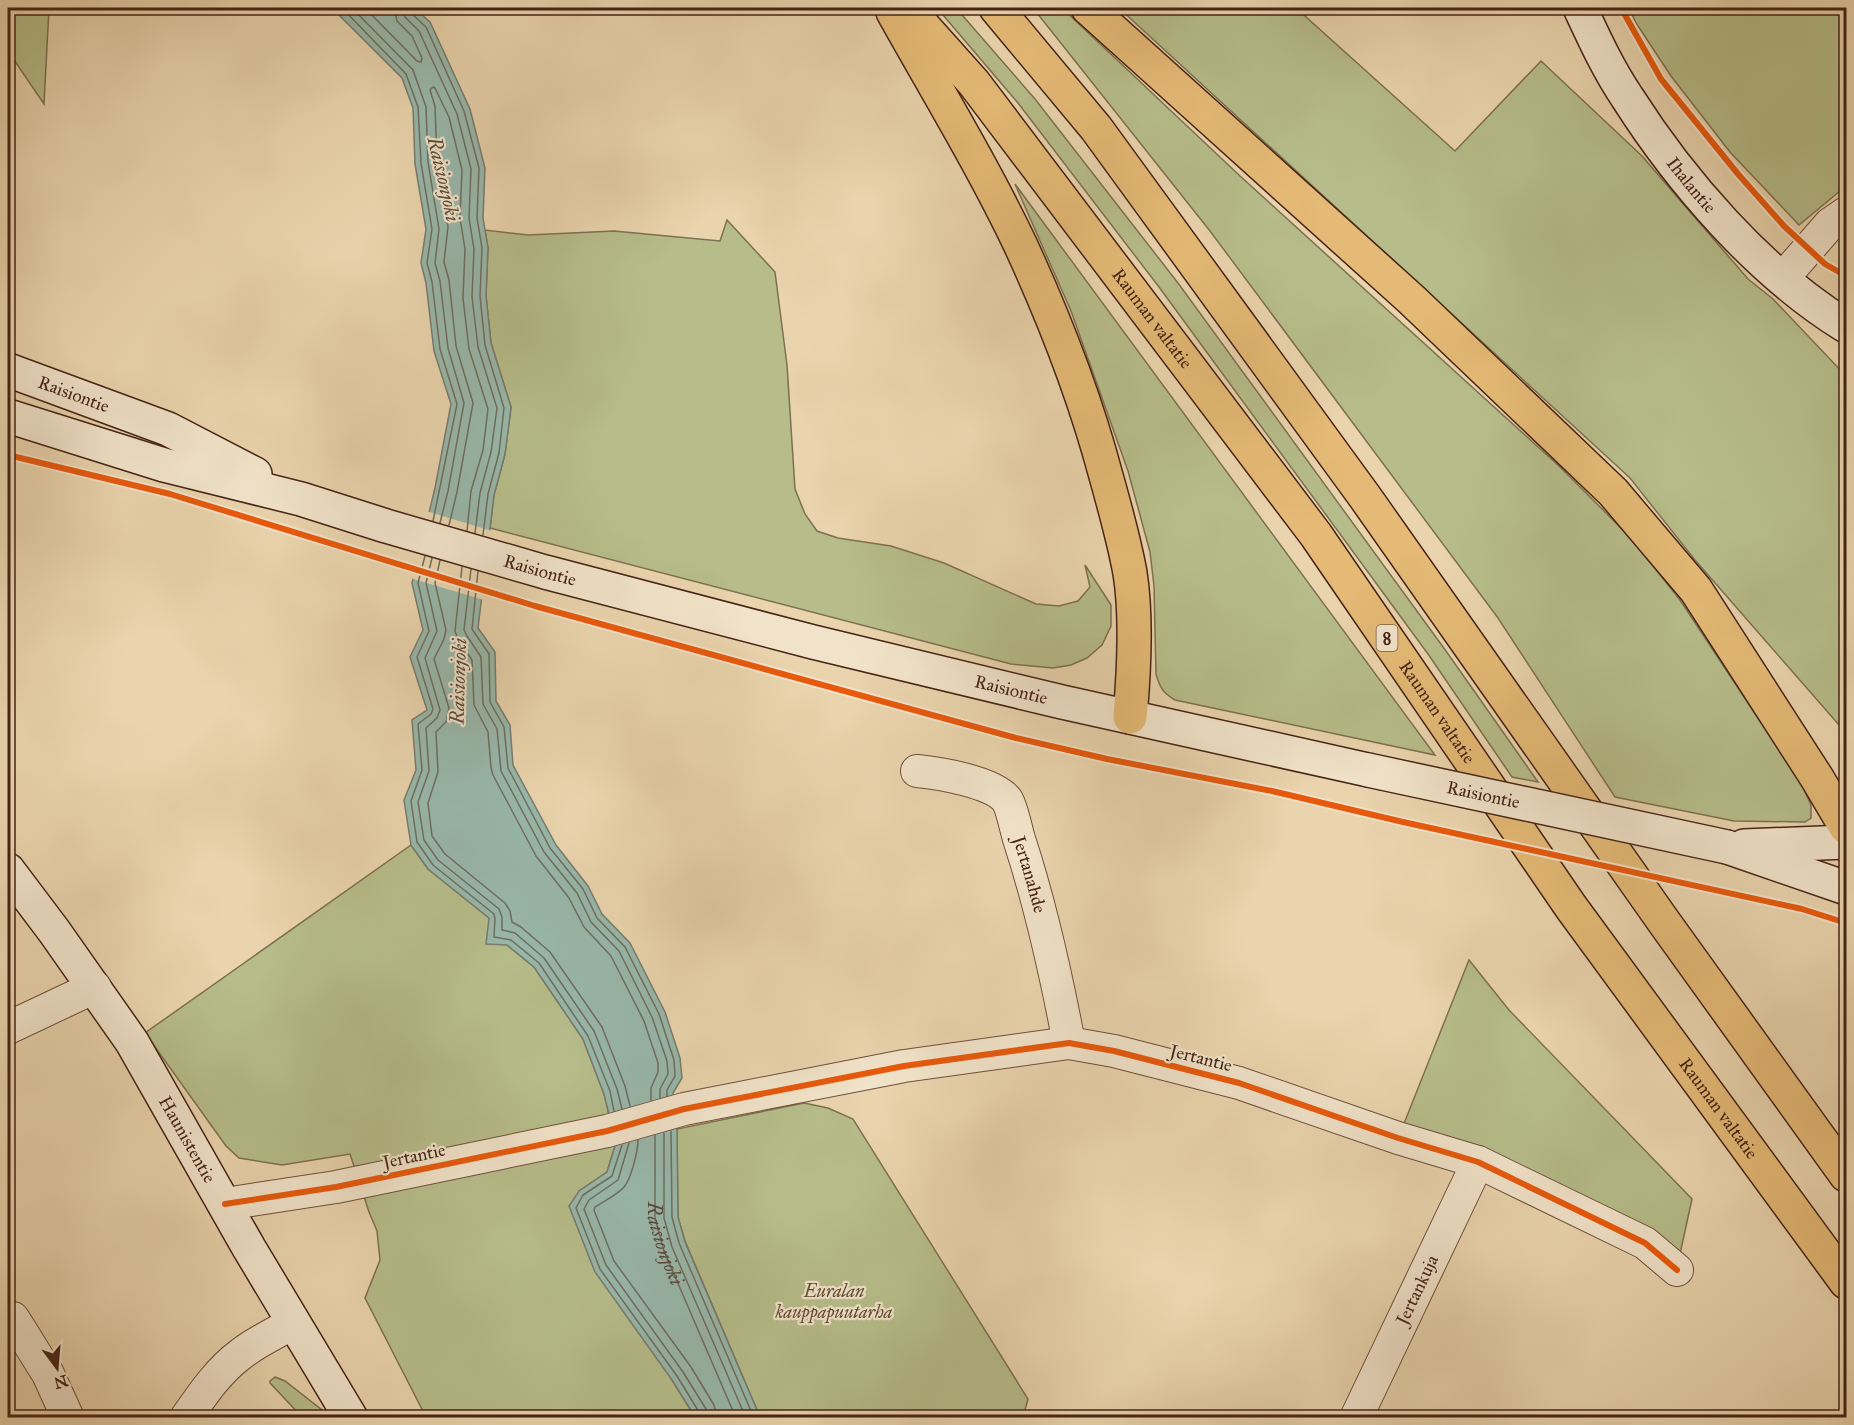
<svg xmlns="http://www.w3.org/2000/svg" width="1854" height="1425" font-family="'IM FELL Great Primer',serif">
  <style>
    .green { fill: #b6bd8a; stroke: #7e7050; stroke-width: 1.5 }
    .water { fill: #98b8ab; stroke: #777c6f; stroke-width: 1.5 }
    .pier { fill: #ead4ad }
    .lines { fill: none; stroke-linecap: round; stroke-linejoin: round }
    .shore { stroke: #6e6e60; stroke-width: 1.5 }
    .street-casing { stroke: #6e4f3b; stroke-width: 34 }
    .secondary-casing { stroke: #452315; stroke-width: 36 }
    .highway-casing { stroke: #452315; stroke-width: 36 }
    .street { stroke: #f1e3ca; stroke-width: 32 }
    .secondary { stroke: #f1e3ca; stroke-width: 33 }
    .highway { stroke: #e5ba76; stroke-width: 33 }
    .secondary-bridge-casing { stroke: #452315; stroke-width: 36; stroke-linecap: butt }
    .secondary-bridge { stroke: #f1e3ca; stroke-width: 33 }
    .cycleway-casing { stroke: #f1e3ca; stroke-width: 10 }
    .cycleway { stroke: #e8590c; stroke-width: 6 }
    .labels { text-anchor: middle; stroke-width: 4.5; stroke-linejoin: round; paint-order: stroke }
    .shield { fill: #f1e3ca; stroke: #795d4b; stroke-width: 1.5 }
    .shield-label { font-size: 16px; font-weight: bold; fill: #452315 }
    .street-label { font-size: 18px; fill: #452315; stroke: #f1e3ca }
    .park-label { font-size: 18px; font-style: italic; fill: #614a32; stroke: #f1e3ca }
    .water-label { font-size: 20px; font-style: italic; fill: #5a483a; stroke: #f1e3ca }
  </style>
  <rect width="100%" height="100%" fill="#ead4ad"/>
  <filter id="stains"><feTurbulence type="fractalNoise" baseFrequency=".00333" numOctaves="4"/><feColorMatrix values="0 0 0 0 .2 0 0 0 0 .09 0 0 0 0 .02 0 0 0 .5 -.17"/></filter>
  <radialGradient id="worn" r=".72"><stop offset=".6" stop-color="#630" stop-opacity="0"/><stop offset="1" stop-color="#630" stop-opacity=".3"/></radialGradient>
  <g class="green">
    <polygon points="8,8 49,8 44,104 8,51"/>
    <polygon points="937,8 956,8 1035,99 1178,283 1446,651 1538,782 1512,777 1428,654 1159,287 1018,103"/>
    <polygon points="1033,8 1062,8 1240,176 1559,466 1630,537 1680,600 1802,785 1811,805 1811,818 1805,822 1734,821 1615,797 1498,618 1210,231"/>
    <polygon points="1119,8 1296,8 1455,151 1541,61 1642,156 1748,279 1773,299 1846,376 1846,733 1695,560 1630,478"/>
    <polygon points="1629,8 1846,8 1846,186 1799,225 1730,152 1671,76 1636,23"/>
    <path d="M1015 184 1435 755 1175 700C1163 693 1160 688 1156 674L1154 586 1150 552 1128 471 1071 311Z"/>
    <polygon points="727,220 775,272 787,365 795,489 805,514 817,531 838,538 891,546 944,563 1036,604 1059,606 1078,601 1090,587 1085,565 1111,605 1111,626 1102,645 1087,658 1071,665 1053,668 1011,664 490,528 494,495 505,454 511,407 491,343 486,296 488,248 485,230 528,235 614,231 720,241"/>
    <polygon points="411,845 428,869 489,918 507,945 534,967 583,1039 604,1094 616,1143 607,1172 579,1191 672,1380 695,1417 426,1417 365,1298 380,1260 377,1231 369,1212 350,1154 282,1165 239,1158 226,1146 145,1033"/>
    <polygon points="1469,960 1509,1010 1692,1199 1680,1254 1403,1126"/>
    <polygon points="804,1103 828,1108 853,1119 1028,1399 1023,1417 760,1417 685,1241 678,1217 677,1129"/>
    <polygon points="275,1377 285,1381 331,1417 302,1417 270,1383 270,1381"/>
  </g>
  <polygon class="water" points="332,8 414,8 430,22 470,109 485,168 483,218 488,248 486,296 491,343 511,407 505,454 494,495 478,628 495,652 496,701 510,725 513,765 556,845 588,886 602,914 630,943 665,1012 680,1058 682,1078 673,1093 677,1129 678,1217 685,1242 760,1417 695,1417 672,1380 595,1272 569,1206 579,1191 607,1172 616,1143 604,1094 583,1039 534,967 507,945 486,944 489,918 428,869 411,845 404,800 416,770 412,720 427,710 410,657 423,630 412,583 435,488 451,404 434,351 426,283 421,263 426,229 415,164 413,108 402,78"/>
  <polygon class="pier" points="426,511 492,531 484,600 410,578"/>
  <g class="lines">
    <g class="shore">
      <polyline points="342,8 406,74 418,107 421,163 432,229 427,263 432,282 440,349 457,404 433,521"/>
      <polyline points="352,8 413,70 426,107 428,162 439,229 435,263 440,281 448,348 464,403 448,491 440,523"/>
      <polyline points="365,8 417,61 421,62 422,58 412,36 397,21 394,8"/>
      <polyline points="403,8 405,17 419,31 457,114 471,169 469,218 474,249 472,297 478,347 497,408 491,452 480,493 475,533"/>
      <polyline points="410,8 412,14 426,27 464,111 479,168 477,218 482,248 480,296 485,345 504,408 499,453 488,494 483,535"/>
      <polyline points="449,525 457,492 473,403 456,346 449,280 444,262 448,227 437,161 435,106 430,90 433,87 435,88 449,117 462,170 460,218 465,249 463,298 469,349 488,409 483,450 471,491 467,531"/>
      <polyline points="425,556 418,583 429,631 417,657 433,709 431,714 418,724 422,770 411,801 417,842 433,865 494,914 495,919 494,937 511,940 539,963 588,1036 610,1091 614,1111"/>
      <polyline points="432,558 426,583 437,631 425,658 440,710 437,718 426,728 429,771 418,802 424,840 438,860 499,909 502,917 502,930 515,933 544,958 594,1031 617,1089 622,1109"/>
      <polyline points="440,560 435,583 446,630 444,639 434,659 449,708 446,722 436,732 438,772 428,803 432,836 445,854 505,903 510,911 512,922 521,927 550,952 602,1027 625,1086 630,1106"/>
      <polyline points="462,567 455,631 458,639 472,660 474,705 488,732 491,768 493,775 536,856 569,898 584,927 611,956 644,1021 658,1063 658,1072 651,1088 651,1100"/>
      <polyline points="471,569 464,630 467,636 481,657 483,704 497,729 501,771 544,852 577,893 591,922 619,951 652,1017 667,1061 668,1074 660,1089 660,1098"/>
      <polyline points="478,571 472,629 489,654 490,702 504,727 508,768 550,848 583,889 597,918 625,947 659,1014 674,1060 675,1076 667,1090 667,1096"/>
      <polyline points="671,1131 672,1217 679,1243 754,1418"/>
      <polyline points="664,1133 664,1218 672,1247 746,1418"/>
      <path id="s1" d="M655 1135V1218L664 1251 736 1418"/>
      <path d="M638 1140C638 1151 631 1179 624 1187 617 1195 604 1201 595 1207L594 1210 614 1261 691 1367 714 1405 717 1418"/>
      <polyline points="629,1143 618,1180 589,1200 584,1209 606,1265 683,1372 706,1409 707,1418"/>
      <polyline points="622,1145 612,1176 583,1195 576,1208 600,1269 677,1376 699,1412 700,1418"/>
    </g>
    <defs>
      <g id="street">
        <polyline points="1783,278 1830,224 1846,213"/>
        <path id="s2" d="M917 771C939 773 993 782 1007 800 1012 808 1016 829 1019 839 1041 906 1056 974 1069 1043"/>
        <polyline points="8,1028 95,987"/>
        <polyline points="225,1204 336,1187 607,1131 684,1109 904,1066 1069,1043 1114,1051 1239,1083 1398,1138 1478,1162 1645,1243 1677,1270"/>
        <polyline points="13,1318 48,1374 68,1418"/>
        <path d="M186 1418C202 1395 218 1371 241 1354 256 1342 276 1333 293 1323"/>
        <path id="s3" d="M1356 1418 1478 1162"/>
      </g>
      <g id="secondary">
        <path id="s4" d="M1580 8C1594 38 1608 69 1627 97 1681 182 1760 273 1846 326"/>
        <path id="s5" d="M8 370 168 429 255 474"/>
        <path id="s6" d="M8 416 164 465 301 499 386 526 545 572 813 642 1062 702 1368 770"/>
        <polyline points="1744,846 1846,842"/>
        <polyline points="1727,847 1846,888"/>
        <path id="s7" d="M8 870 54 931 132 1042 249 1248 351 1418"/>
      </g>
      <g id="highway">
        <path id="s8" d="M907 8 974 83 1316 535 1571 907 1846 1282"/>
        <polyline points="996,8 1096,128 1365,497 1664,922 1846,1175"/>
        <polyline points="1088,8 1412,300 1613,492 1696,590 1817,778 1846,827"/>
        <path d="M893 12C936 89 983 166 1021 246 1055 320 1085 397 1106 476 1115 508 1124 540 1130 573 1137 617 1134 672 1130 717"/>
      </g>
    </defs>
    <use href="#street" class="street-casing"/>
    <use href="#secondary" class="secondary-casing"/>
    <use href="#highway" class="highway-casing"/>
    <use href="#street" class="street"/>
    <use href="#secondary" class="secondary"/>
    <use href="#highway" class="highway"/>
    <defs>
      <g id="secondary-bridge">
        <path id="s9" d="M1368 770 1727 847"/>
      </g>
    </defs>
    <use href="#secondary-bridge" class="secondary-bridge-casing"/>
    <use href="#secondary-bridge" class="secondary-bridge"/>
    <defs>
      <g id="cycleway">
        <polyline points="1621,8 1661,79 1738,174 1784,226 1825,264 1846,276"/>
        <polyline points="8,455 170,494 535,606 1016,738 1107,759 1272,791 1403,822 1802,909 1846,923"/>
        <polyline points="225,1204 336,1187 607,1131 684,1109 904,1066 1069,1043 1114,1051 1239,1083 1398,1138 1478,1162 1645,1243 1677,1270"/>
      </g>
    </defs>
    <use href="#cycleway" class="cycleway-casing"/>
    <use href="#cycleway" class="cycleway"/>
  </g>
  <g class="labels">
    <rect class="shield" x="1376.5" y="625" width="21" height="26" rx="4.5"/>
    <g class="shield-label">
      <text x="1387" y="644">8</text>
    </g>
    <g class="street-label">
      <text dy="6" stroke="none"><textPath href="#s4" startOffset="210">Ihalantie</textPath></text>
      <text dy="6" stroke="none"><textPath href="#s8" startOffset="396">Rauman valtatie</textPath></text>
      <text dy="6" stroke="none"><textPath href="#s5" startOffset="70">Raisiontie</textPath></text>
      <text dy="6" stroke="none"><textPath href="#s6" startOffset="554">Raisiontie</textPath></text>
      <text dy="6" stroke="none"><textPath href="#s6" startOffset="1040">Raisiontie</textPath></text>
      <text dy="6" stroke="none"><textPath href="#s8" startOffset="882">Rauman valtatie</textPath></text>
      <text dy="6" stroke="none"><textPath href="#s9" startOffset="118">Raisiontie</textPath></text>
      <text dy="6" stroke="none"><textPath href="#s2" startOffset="174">Jertanahde</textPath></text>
      <text transform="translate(1201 1058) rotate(14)" y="6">Jertantie</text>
      <text dy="6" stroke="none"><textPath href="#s8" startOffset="1368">Rauman valtatie</textPath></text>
      <text dy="6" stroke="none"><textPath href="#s7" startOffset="324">Haunistentie</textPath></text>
      <text transform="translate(414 1156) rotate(-12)" y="6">Jertantie</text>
      <text dy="6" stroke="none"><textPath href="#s3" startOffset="142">Jertankuja</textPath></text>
    </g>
    <g class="park-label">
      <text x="834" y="1297">Euralan<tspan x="834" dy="21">kauppapuutarha</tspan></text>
    </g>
    <g class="water-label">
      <text transform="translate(444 179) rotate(77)" y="7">Raisionjoki</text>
      <text transform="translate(458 681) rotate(-88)" y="7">Raisionjoki</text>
      <text dy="7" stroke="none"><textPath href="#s1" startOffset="110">Raisionjoki</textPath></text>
    </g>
  </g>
  <rect width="1854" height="1425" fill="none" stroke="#ead4ad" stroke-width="30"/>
  <rect x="9" y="9" width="1836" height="1407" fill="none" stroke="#452315" stroke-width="3"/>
  <rect x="15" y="15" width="1824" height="1395" fill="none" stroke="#452315" stroke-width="1.5"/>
  <g transform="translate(57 1368) rotate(164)" stroke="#f1e3ca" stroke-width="4.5" paint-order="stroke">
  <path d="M0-4.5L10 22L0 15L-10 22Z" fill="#452315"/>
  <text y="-9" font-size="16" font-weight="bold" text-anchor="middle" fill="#452315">N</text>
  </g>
  <rect width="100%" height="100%" filter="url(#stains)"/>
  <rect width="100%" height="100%" fill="url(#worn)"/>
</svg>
